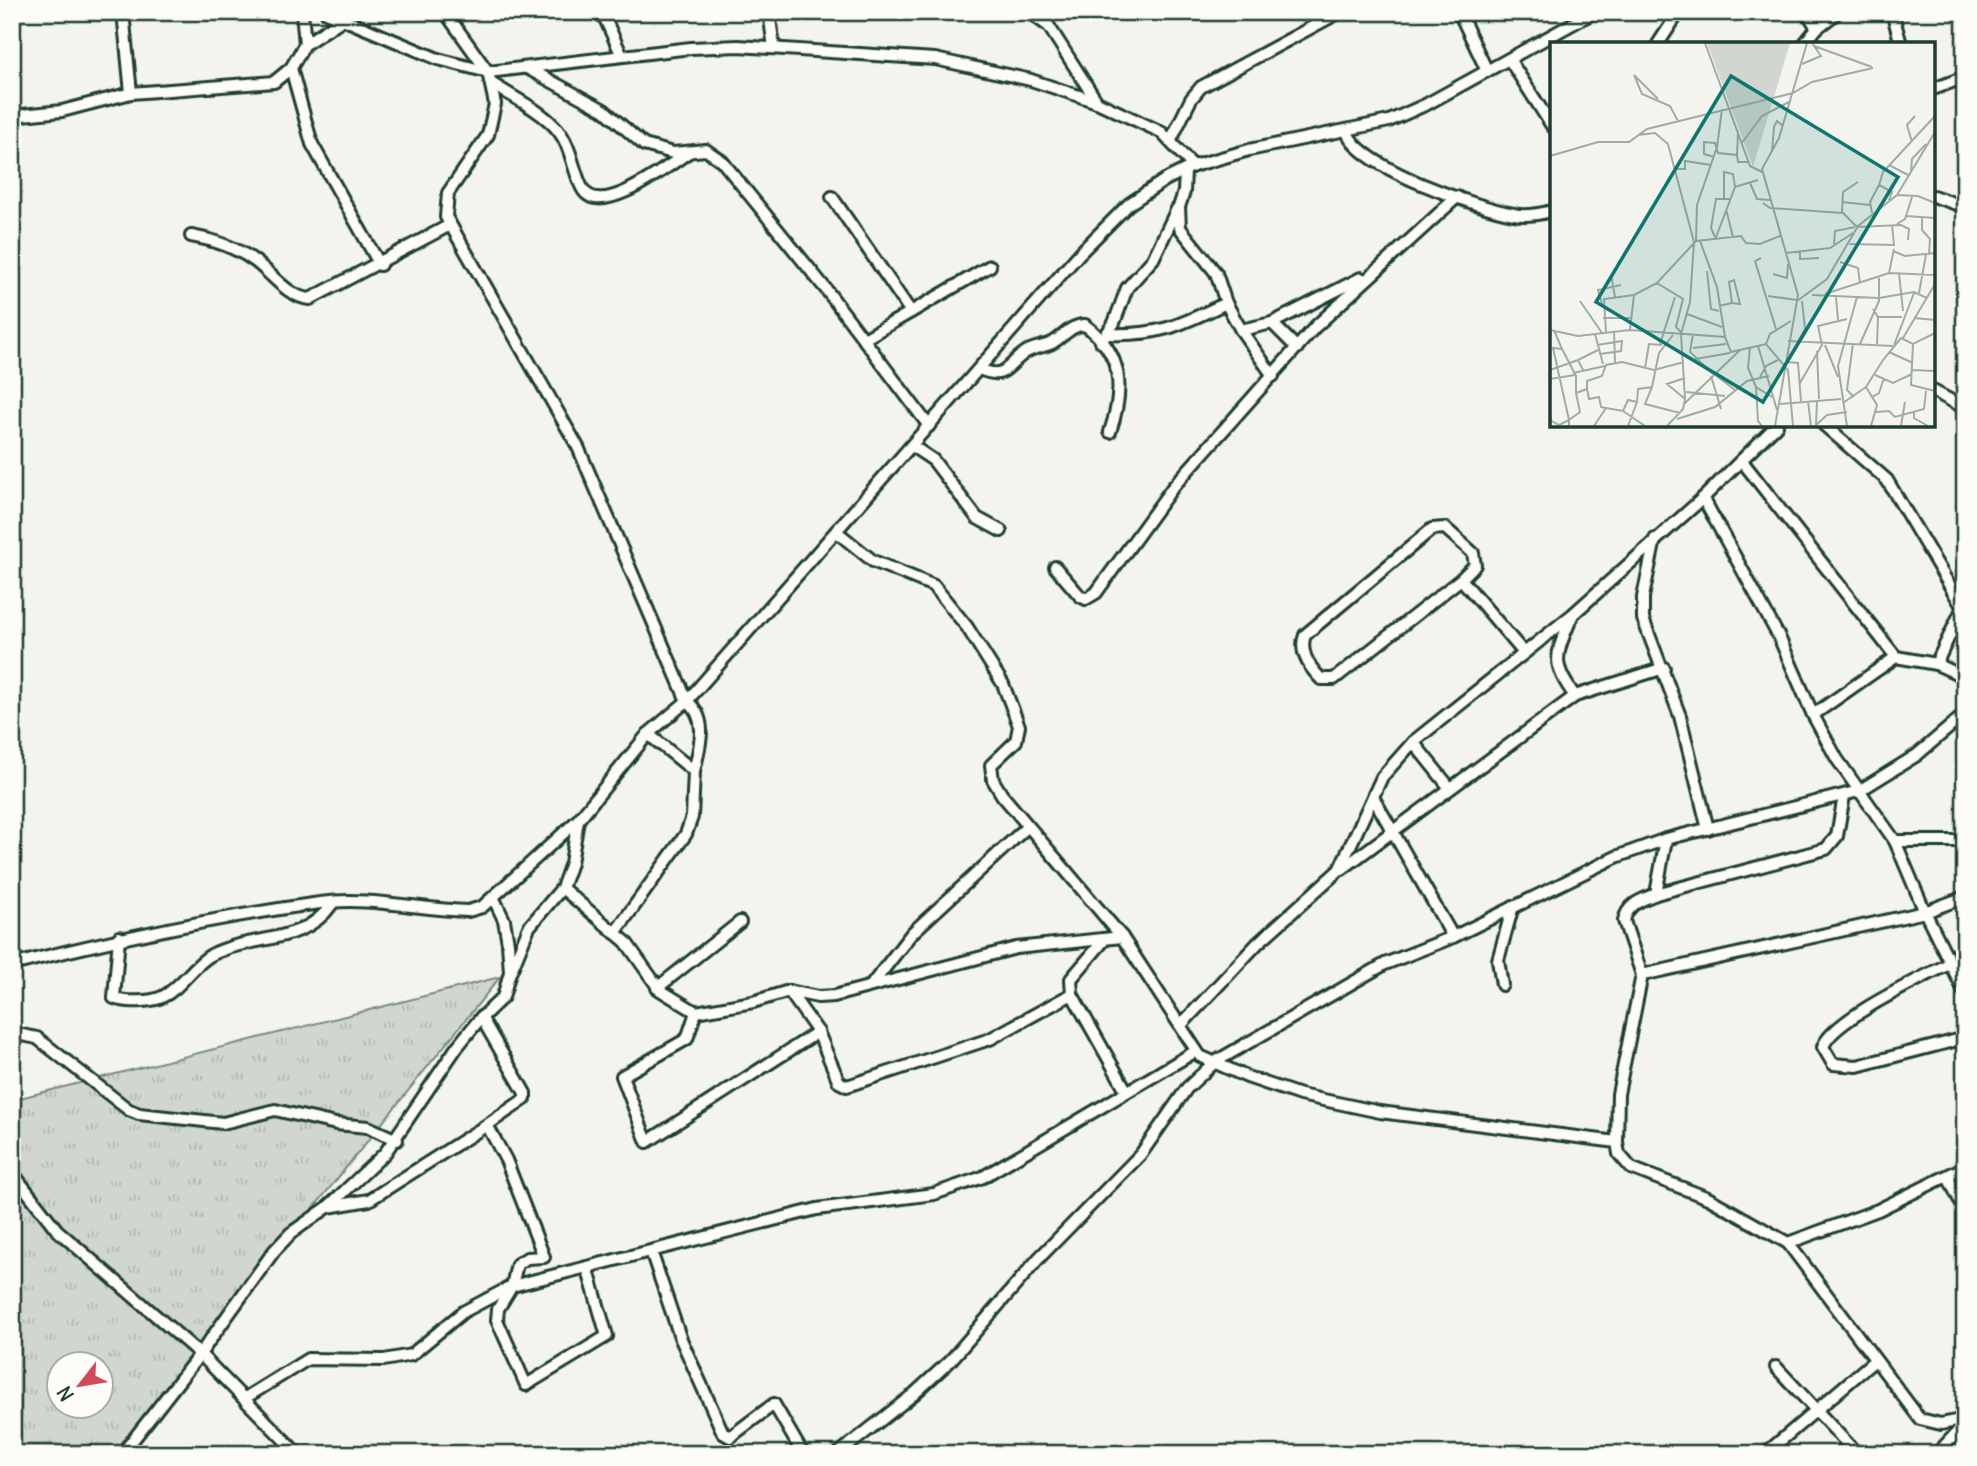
<svg xmlns="http://www.w3.org/2000/svg" width="1977" height="1466" font-family="Delius,sans-serif">
  <style>
    .grass { fill: url(#grass-tufts); stroke: #788a82; stroke-width: 2; fill-rule: evenodd }
    .lines { fill: none; stroke-linecap: round; stroke-linejoin: round }
    .street-casing { stroke: #1f3d34; stroke-width: 16 }
    .street { stroke: #fdfcf7; stroke-width: 10 }
    .inset-road { fill: none; stroke: #9faba4; stroke-width: 2 }
    .view { fill: #0f766e; fill-opacity: 0.15; stroke: #0f766e; stroke-width: 3.5 }
    .inset-edge { fill: none; stroke: #1f3d34; stroke-width: 3.5 }
  </style>
  <defs>
    <pattern id="grass-tufts" width="24" height="20" patternUnits="userSpaceOnUse" patternTransform="scale(1.75)"><rect width="24" height="20" fill="#d1d6d1"/><path d="M3 7l-1-3M5 7V3M7 7l1-3M15 17l-1-3M17 17v-4M19 17l1-3" fill="none" stroke="#b3b9b4"/></pattern>
  </defs>
  <rect width="100%" height="100%" fill="#f4f4ef"/>
  <filter id="ink" filterUnits="userSpaceOnUse"><feTurbulence type="fractalNoise" baseFrequency=".0143" numOctaves="2"/><feDisplacementMap in="SourceGraphic" scale="14" xChannelSelector="R" yChannelSelector="G"/><feConvolveMatrix kernelMatrix="1 2 1 2 8 2 1 2 1" color-interpolation-filters="sRGB"/></filter>
  <g filter="url(#ink)">
    <path class="grass" d="M500 977 115 1454H12V1100ZM60 1364H102V1406H60Z"/>
    <g class="lines">
      <defs>
        <g id="street">
          <polyline points="302,12 305,44"/>
          <polyline points="326,12 438,59 488,72 691,48 738,46 935,59 1031,80 1097,102 1161,132 1193,166"/>
          <path d="M445 12 488 72 495 104 488 135 448 193 446 217 578 447 687 701C709 719 700 745 694 771"/>
          <polyline points="602,12 622,56"/>
          <polyline points="769,12 774,48"/>
          <polyline points="1029,12 1047,25"/>
          <polyline points="1044,12 1048,25 1097,102"/>
          <polyline points="1459,12 1487,71"/>
          <polyline points="1807,12 1817,28"/>
          <polyline points="1892,12 1901,44"/>
          <polyline points="1658,44 1679,12"/>
          <polyline points="1804,44 1817,28 1838,12"/>
          <polyline points="1509,59 1552,126"/>
          <polyline points="291,68 312,144 380,265"/>
          <polyline points="527,68 604,110 644,145 673,153 706,150 722,161 825,288 929,426"/>
          <path d="M491 83C512 97 541 110 557 129 571 145 573 170 582 188 599 221 669 165 689 152"/>
          <polyline points="1933,89 1965,77"/>
          <polyline points="131,93 274,82 291,68 305,44 343,19"/>
          <polyline points="12,116 62,111 131,93 123,12"/>
          <path d="M1347 131C1356 167 1479 208 1514 214 1526 217 1540 214 1552 211"/>
          <polyline points="1171,140 1191,99 1201,87 1340,12"/>
          <polyline points="1185,171 1184,192 1179,207 1180,228 1216,273 1226,303 1241,330 1273,376"/>
          <polyline points="1933,196 1965,207"/>
          <polyline points="832,197 911,312 864,339"/>
          <path d="M191 236C215 240 236 247 256 262 273 275 288 297 310 299L450 225"/>
          <polyline points="911,312 990,266"/>
          <polyline points="1272,323 1297,348"/>
          <polyline points="1241,330 1272,323 1361,278"/>
          <path d="M1108 334C1160 336 1180 325 1226 303"/>
          <polyline points="1101,342 1114,323 1127,288 1153,259 1177,209"/>
          <path d="M979 369C1007 381 1006 365 1026 352 1034 347 1044 347 1052 343 1063 337 1072 324 1085 325 1124 354 1124 390 1110 432"/>
          <polyline points="1933,391 1965,408"/>
          <polyline points="1777,425 1703,498 1779,637 1813,715 1837,759 1895,841 1925,912 1965,993"/>
          <polyline points="1824,425 1887,480 1963,608"/>
          <polyline points="912,446 933,460 977,518 1001,531"/>
          <polyline points="1742,461 1896,657"/>
          <polyline points="837,532 873,561 934,586 967,627 1003,684 1019,726 1016,741 991,765 993,780 1002,795 1122,937 1200,1056 1247,1077 1300,1095 1380,1112 1617,1142 1619,1154 1631,1168 1708,1198 1788,1243 1920,1419 1941,1424 1965,1419"/>
          <polyline points="1655,539 1643,597 1643,619 1680,716 1708,829"/>
          <polyline points="1055,567 1080,596 1086,599 1096,593 1173,487 1315,327 1457,197"/>
          <path d="M1461 579 1475 565 1473 553 1445 528 1432 529 1305 635C1299 651 1309 667 1321 679H1334L1461 579 1524 653"/>
          <polyline points="1936,664 1965,677"/>
          <polyline points="1575,696 1664,668"/>
          <polyline points="1813,715 1896,657 1936,664 1965,603"/>
          <polyline points="1413,742 1450,788"/>
          <polyline points="1373,797 1453,937"/>
          <polyline points="1895,841 1965,841"/>
          <path d="M1342 869 1575 696C1549 662 1557 653 1572 616"/>
          <polyline points="562,888 626,942 660,990 696,1012 687,1039 622,1076 647,1142 818,1032 789,991"/>
          <polyline points="1656,894 1666,839"/>
          <polyline points="615,933 686,834 692,817 694,771 648,734"/>
          <path d="M119 937 114 998C125 1003 151 1002 162 997 181 988 193 965 211 955 252 934 303 946 332 904"/>
          <path d="M1951 963C1924 977 1831 1020 1823 1047L1833 1064 1857 1066 1965 1038"/>
          <path d="M12 965C114 939 216 917 320 903 369 896 419 910 468 911L482 907 578 820 648 734 687 701 1080 253 1129 204 1165 180 1193 166 1249 150 1389 121 1427 104 1594 12"/>
          <polyline points="511,971 529,927 562,888 571,863 578,820"/>
          <polyline points="1642,975 1925,912 1965,897"/>
          <polyline points="873,983 912,933 1027,827"/>
          <polyline points="1502,985 1498,960 1513,906"/>
          <polyline points="657,988 740,922"/>
          <polyline points="1072,994 1126,1090"/>
          <polyline points="696,1012 753,1002 789,991 818,997 834,996 1016,948 1122,937"/>
          <polyline points="481,1017 525,1093 525,1099 487,1125 506,1160 544,1257 527,1258 517,1264 512,1286 498,1309 497,1320 526,1385 607,1336 587,1267"/>
          <polyline points="1182,1024 1258,943 1339,870 1382,777 1413,742 1572,615 1703,498"/>
          <polyline points="818,1032 839,1082 847,1086 990,1039 1072,994 1071,979 1105,939"/>
          <polyline points="12,1033 37,1038 129,1110 139,1114 223,1123 275,1110 336,1124 368,1127 397,1140"/>
          <path d="M1617 1142 1618 1094 1642 975 1624 921C1627 904 1641 900 1656 894L1826 849 1837 836 1844 796"/>
          <polyline points="12,1172 57,1230 200,1354 298,1454"/>
          <polyline points="1948,1177 1965,1211"/>
          <polyline points="328,1207 369,1200 487,1125"/>
          <polyline points="1788,1243 1878,1210 1965,1167"/>
          <polyline points="651,1251 680,1337 723,1433 730,1437 774,1404 803,1454"/>
          <polyline points="1776,1367 1857,1454"/>
          <polyline points="245,1398 308,1359 384,1360 411,1355 463,1312 512,1286 817,1209 934,1194 983,1177 1196,1051"/>
          <polyline points="122,1454 200,1354 274,1251 291,1233 328,1207 385,1153 457,1047 478,1021 503,997 510,972 508,943 504,920 494,899"/>
          <polyline points="838,1454 914,1394 950,1361 1039,1258 1141,1154 1187,1088 1215,1062 1385,964 1453,937 1616,857 1666,839 1859,791 1917,755 1965,714"/>
          <polyline points="1765,1454 1875,1360"/>
          <polyline points="1937,1454 1965,1424"/>
        </g>
      </defs>
      <use href="#street" class="street-casing"/>
      <use href="#street" class="street"/>
    </g>
  </g>
  <g transform="translate(1550 42)">
    <rect width="385" height="385" fill="#f4f4ef"/>
    <path d="M157 1H240L203 125Z" fill="#d1d6d1"/>
    <path class="inset-road" d="M155 1 200 124 212 130M264 4 322 25M252 22 271 14 262 1M84 33 92 52 120 64 128 79M84 33 108 57M88 93 105 91 118 102 144 200 140 260 131 292 135 357 133 367 117 384M362 100 357 83 365 74M191 102 212 74 241 59M222 110 224 85 227 79 233 84M187 113 188 90M0 114 48 100H79L97 87 243 51 262 40 323 26M164 115 154 112V100L165 101 168 111 187 113 188 120H199M339 123 358 133M124 127H135V119L161 123M361 129 362 117 376 102M200 141 207 157 220 158M347 153 368 154 385 161M181 157H174V130L183 132 185 145 208 138M339 158 342 150 329 143 333 130 385 74M292 160 320 163M213 161 220 166 293 171 307 185 351 183 359 187 358 198M176 167 183 195M292 171 293 150 308 140M322 171 320 160 329 143M356 174 385 176M372 175V188L380 197 379 213M347 182 355 177 362 155M165 195 161 186 166 157H174M165 198 185 145M146 199 147 163 167 105 172 67M150 199 167 245 175 295M284 202 285 189 305 185M299 202 344 203 342 183M343 209 355 214 385 211M250 210V217L269 216M236 211 280 206 303 191M211 216 205 219 226 287M290 220 308 226 310 241M157 229 161 267 169 269M339 231 344 207M349 231 353 269M223 232 237 236 238 222M61 233 65 255M107 241 133 257 126 285 131 290M369 251 376 213M275 252 339 231 385 233M262 253 329 256 364 250 377 256M218 254 247 258M286 255 288 278M30 259 52 291M247 259 277 237 308 184 347 153 385 90M52 262 48 248 71 243M169 264 182 261 179 240 184 238 190 262 182 261M323 267 328 275H352M137 272 172 285M53 276H81M364 276 385 278M0 288 28 294 80 288 175 295 181 310 216 302 238 328 243 384M80 288 84 253M64 289 65 321M56 290 54 257 84 253 107 241 146 199 191 194 196 201 210 202 230 194M45 292 53 322M143 292 140 310 163 332M353 296 385 242M238 299 343 304M248 300 255 287 252 259M303 301 297 348 304 355M110 302 125 255M216 302 220 292 241 279M310 302 329 259V236M327 302 328 275M363 302 361 343 385 349M47 303 72 299 71 309 50 312M275 303 288 335M344 303 364 251M208 304 227 368M200 305 198 326 206 345 222 355M143 306 176 302M12 307 26 334V351M267 309 269 357M339 310 363 321M145 317 180 311M237 320 248 321 251 359M95 326 99 302 112 303M0 328 28 318M33 328 28 318 48 308M362 328 385 329M23 331 55 324M164 332 185 348M325 333 343 341 362 332M161 334 171 367M210 335 216 324 228 318M0 337 25 333M250 341 272 303 268 284 297 277M102 345 95 362 130 371M206 345 208 379 212 384M37 347 39 357 49 355 51 365 56 366M136 350 175 354M322 355 329 351 334 336M135 357 117 342 135 336M258 359 261 384M293 361 316 345M134 362 190 308M230 362 291 357M73 369 95 384M364 369V376L378 384M326 370 339 369 345 375 374 367 376 349M127 377 165 365 197 339 219 334M0 378 9 383 19 378 3 306 12 307 4 288M266 383 267 358M19 384V378L30 370 26 351 37 347V339L52 334 56 323 72 320 104 328 134 320M44 384 56 366 73 369 78 358 87 360 88 347 102 345 109 311 123 293M78 384 87 360M225 384 248 253 212 127 229 96 257 1M265 384 277 373 297 370M297 384 288 324 307 255M321 384 327 363 316 345 333 318 351 296 363 302 385 291M351 384 355 360"/>
    <path class="view" d="M181 34 348 135 213 360 46 260Z"/>
    <rect width="385" height="385" class="inset-edge"/>
  </g>
  <rect width="1977" height="1466" fill="none" stroke="#fdfcf7" stroke-width="42"/>
  <rect x="21" y="21" width="1935" height="1424" fill="none" stroke="#1f3d34" stroke-width="2.5" filter="url(#ink)"/>
  <g transform="translate(80 1385) rotate(239)"><circle r="33" fill="#fdfcf7" stroke="#a4b0a9" stroke-width="2"/>
  <path d="M0-5L12 26L0 18L-12 26Z" fill="#d1495b"/>
  <text y="-10" font-size="19" font-weight="bold" text-anchor="middle" fill="#1f3d34">N</text>
  </g>
</svg>
